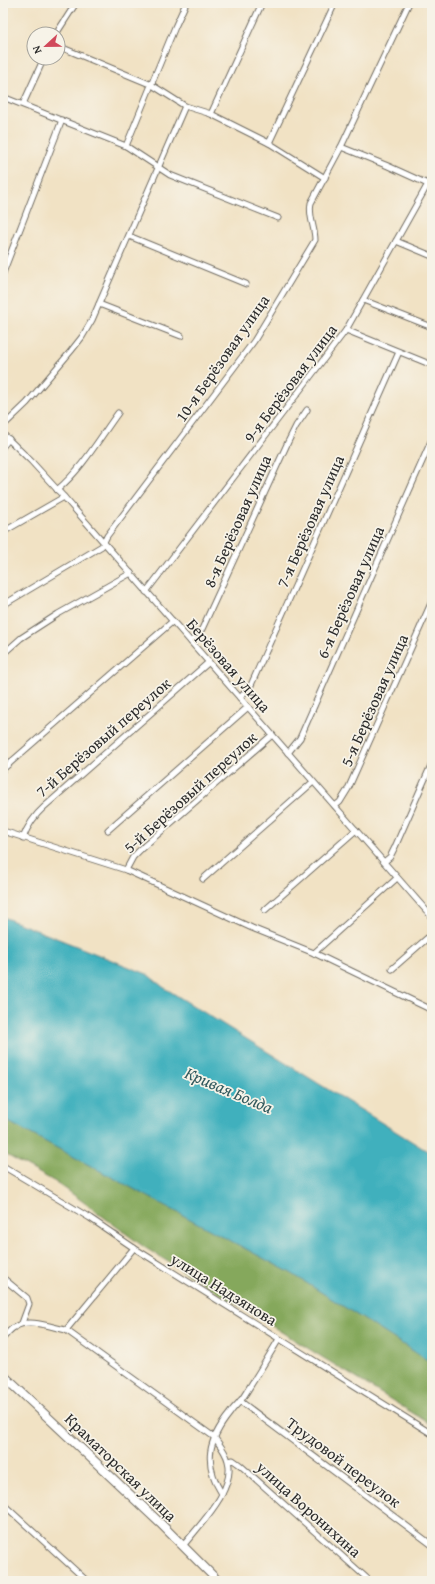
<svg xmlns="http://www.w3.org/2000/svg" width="435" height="1584" font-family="'Gentium Book Plus',serif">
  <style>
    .forest { fill: #85a85c; stroke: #586a44 }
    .water { fill: #41b0bd; stroke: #366e74 }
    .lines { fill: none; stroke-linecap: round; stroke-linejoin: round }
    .minor-casing { stroke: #706b61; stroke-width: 7 }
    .primary-casing { stroke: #706b61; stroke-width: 10 }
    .minor { stroke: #fff; stroke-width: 5 }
    .primary { stroke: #fff; stroke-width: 8 }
    .labels { text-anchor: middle; stroke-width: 3.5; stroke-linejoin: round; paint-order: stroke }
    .street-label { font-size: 16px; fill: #2b2b2b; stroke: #f7f3e8 }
    .water-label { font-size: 17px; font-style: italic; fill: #335a5e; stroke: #f7f3e8 }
  </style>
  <rect width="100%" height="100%" fill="#f7f3e8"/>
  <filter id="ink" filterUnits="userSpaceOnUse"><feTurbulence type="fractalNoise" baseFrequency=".025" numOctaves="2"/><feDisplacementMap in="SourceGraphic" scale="8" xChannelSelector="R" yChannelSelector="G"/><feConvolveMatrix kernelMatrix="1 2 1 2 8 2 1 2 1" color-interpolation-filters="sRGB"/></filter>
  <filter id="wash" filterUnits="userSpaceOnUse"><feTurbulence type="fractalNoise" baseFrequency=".012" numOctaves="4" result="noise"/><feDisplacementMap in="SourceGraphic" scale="16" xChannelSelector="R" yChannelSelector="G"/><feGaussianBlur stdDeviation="0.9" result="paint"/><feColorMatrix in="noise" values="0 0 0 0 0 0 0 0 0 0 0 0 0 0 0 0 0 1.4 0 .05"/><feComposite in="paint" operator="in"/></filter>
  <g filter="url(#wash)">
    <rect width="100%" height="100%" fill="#f1e2c4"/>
    <polygon class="forest" points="3,1119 291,1273 432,1363 432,1425 144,1247 59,1184 3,1153"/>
    <polygon class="water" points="3,917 147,974 163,987 432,1154 432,1363 291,1273 3,1119"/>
  </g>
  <g filter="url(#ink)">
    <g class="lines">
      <defs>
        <g id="minor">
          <polyline points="56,34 76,3"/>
          <polyline points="58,46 152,85 185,106 211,114 269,143 325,178"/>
          <polyline points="3,97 126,146 170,175 278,218"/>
          <polyline points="23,104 44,58"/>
          <polyline points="211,114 262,3"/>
          <polyline points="269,143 335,3"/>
          <polyline points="126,146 175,27 186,3"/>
          <polyline points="341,147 388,166 432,186"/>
          <polyline points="129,236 246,284"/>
          <polyline points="396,241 432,256"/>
          <polyline points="3,273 62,120"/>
          <polyline points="363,300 432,327"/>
          <polyline points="99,304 181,336"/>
          <polyline points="346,330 432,365"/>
          <polyline points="3,426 27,403 71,351 82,337 92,320 185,106"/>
          <polyline points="3,434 31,461 64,497 432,917"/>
          <polyline points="3,446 9,439"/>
          <path d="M57 490C82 469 99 439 118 413"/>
          <polyline points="3,532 64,497"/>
          <polyline points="146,592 346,330 428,184 432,174"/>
          <path d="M3 605 102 546 107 536 254 341 315 240C315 227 308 216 311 203L341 147 409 3"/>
          <polyline points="191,642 202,629 288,442 296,426 307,410"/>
          <polyline points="3,654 21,638 58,614 131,573"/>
          <polyline points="240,698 251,685 399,352"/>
          <polyline points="288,753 300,738 432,439"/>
          <polyline points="3,769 173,621"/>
          <polyline points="335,806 340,802 348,789 432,601"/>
          <polyline points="108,830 248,707"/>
          <polyline points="3,831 126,870 252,928 314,953 432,1010"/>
          <path d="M23 838C28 825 34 816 44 807L209 662"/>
          <polyline points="384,862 390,857 395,847 432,763"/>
          <polyline points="126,870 133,857 142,848 272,735"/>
          <polyline points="203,879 313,782"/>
          <polyline points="265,910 356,830"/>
          <polyline points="314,953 397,878"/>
          <polyline points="392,969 432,934"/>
          <polyline points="3,1166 90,1218 134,1248 432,1434"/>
          <polyline points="3,1278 27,1298 29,1304 22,1323"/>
          <path d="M66 1330 214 1437C219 1444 226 1452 228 1461 236 1490 199 1525 183 1546"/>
          <path d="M3 1338C7 1334 10 1329 15 1327 28 1318 51 1327 66 1330L134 1248"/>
          <polyline points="240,1401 432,1545"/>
          <polyline points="229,1461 233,1460 240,1465 370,1581"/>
          <path d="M222 1494C203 1463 208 1440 230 1413 233 1408 238 1404 242 1399 255 1379 267 1359 279 1339"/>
          <polyline points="3,1504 87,1581"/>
        </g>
        <polyline id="primary" points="3,1375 160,1523 218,1581"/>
      </defs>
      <use href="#minor" class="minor-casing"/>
      <use href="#primary" class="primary-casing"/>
      <use href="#minor" class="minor"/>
      <use href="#primary" class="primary"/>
    </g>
  </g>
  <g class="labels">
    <g class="street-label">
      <text transform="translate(222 358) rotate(-55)" y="6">10-я Берёзовая улица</text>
      <text transform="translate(290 383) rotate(-53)" y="6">9-я Берёзовая улица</text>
      <text transform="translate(237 521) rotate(-66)" y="6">8-я Берёзовая улица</text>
      <text transform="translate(310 521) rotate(-66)" y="6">7-я Берёзовая улица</text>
      <text transform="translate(350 592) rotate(-66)" y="6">6-я Берёзовая улица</text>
      <text transform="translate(229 665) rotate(49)" y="6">Берёзовая улица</text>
      <text transform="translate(374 700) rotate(-66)" y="6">5-я Берёзовая улица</text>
      <text transform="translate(103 737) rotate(-41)" y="6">7-й Берёзовый переулок</text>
      <text transform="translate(190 792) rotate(-42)" y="6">5-й Берёзовый переулок</text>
      <text transform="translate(224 1289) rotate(32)" y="6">улица Надзянова</text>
      <text transform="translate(344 1462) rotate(37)" y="6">Трудовой переулок</text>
      <text transform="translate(121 1467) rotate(44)" y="6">Краматорская улица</text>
      <text transform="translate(309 1509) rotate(42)" y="6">улица Воронихина</text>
    </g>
    <g class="water-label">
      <text transform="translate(229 1090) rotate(23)" y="6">Кривая Болда</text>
    </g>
  </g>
  <rect width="435" height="1584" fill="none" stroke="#f7f3e8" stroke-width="16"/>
  <g transform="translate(46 46) rotate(248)"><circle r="19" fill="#f7f3e8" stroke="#a5a39c"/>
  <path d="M0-3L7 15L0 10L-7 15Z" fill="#d1495b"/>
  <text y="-6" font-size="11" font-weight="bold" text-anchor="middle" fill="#2b2b2b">N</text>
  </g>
</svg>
